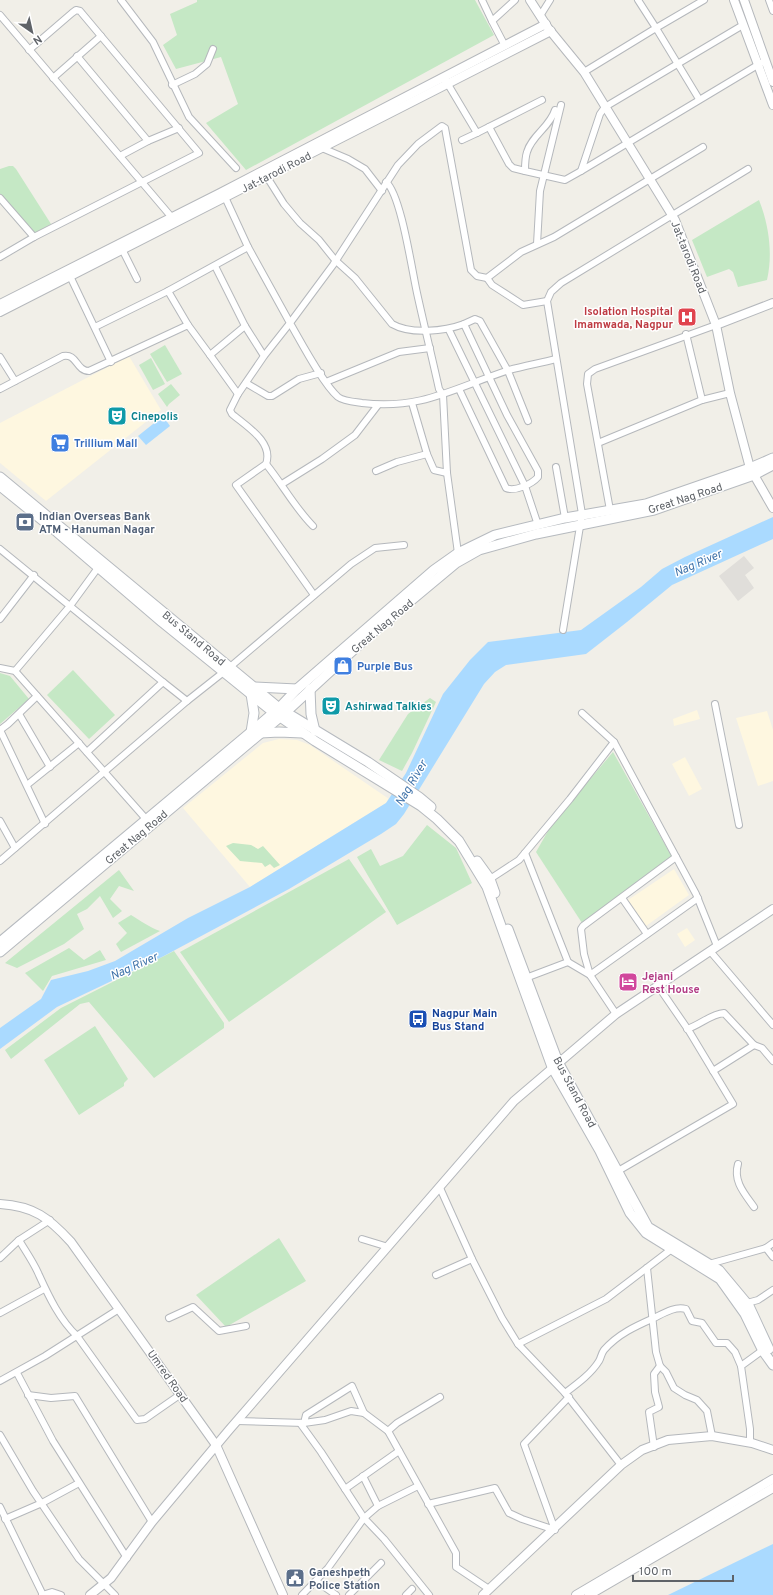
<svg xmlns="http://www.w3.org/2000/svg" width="773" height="1595" font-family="Overpass,sans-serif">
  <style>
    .commercial { fill: #fef7e0 }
    .industrial { fill: #e0deda }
    .green { fill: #c5e8c5 }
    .water { fill: #aadaff }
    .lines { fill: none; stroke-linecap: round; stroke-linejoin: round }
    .minor-casing { stroke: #b5b8bc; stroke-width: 8 }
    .tertiary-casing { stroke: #b5b8bc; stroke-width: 10 }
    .secondary-casing { stroke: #b6babf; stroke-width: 11 }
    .minor { stroke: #fff; stroke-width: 6 }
    .tertiary { stroke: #fff; stroke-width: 8 }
    .secondary { stroke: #fff; stroke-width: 9 }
    .labels { text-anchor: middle; stroke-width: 3; stroke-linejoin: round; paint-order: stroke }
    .street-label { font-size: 11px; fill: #5f6368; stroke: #fff }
    .health-label { font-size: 11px; font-weight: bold; fill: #be3a42; stroke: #fff; text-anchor: end }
    .culture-label { font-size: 11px; font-weight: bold; fill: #0d838f; stroke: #fff; text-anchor: start }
    .shop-label { font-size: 11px; font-weight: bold; fill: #366cbe; stroke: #fff; text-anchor: start }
    .service-label { font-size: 11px; font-weight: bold; fill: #4e5e75; stroke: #fff; text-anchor: start }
    .hotel-label { font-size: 11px; font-weight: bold; fill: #b23c85; stroke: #fff; text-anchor: start }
    .transit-label { font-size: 11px; font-weight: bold; fill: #164399; stroke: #fff; text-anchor: start }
    .water-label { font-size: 12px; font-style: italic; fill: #4174aa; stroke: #fff }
  </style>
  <rect width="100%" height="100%" fill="#f1efe8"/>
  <g class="commercial">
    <polygon points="129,356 161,410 46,501 0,463 0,423"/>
    <polygon points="697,710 700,719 674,726 673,719"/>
    <polygon points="767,711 773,730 773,781 758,786 736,718"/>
    <polygon points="279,739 297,740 310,745 389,799 386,803 250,887 183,808 263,743"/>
    <polygon points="685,757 702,789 689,796 672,764"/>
    <polygon points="674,869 689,895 646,926 628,900"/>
    <polygon points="687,928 695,940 685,947 677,934"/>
  </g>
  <polygon class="industrial" points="744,556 754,568 745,575 754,588 738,601 719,576"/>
  <g class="green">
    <polygon points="197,0 475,0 494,35 246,170 206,123 238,104 221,57 176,69 163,45 177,35 170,14 197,2"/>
    <polygon points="9,166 13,166 16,169 51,224 35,233 0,194 0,169"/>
    <path d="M759 200C769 225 773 254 767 280L738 287 733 272 729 269 707 277 692 240Z"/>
    <polygon points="165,345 182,374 167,382 150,354"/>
    <polygon points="151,358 165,384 153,390 139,365"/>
    <polygon points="171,384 180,395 169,404 167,407 158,394"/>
    <polygon points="73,670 115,715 89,739 47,695"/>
    <polygon points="0,673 10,676 29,699 0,724"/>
    <polygon points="430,698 436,702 412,753 402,771 379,760 408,714"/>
    <polygon points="613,752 672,857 582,923 536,852 552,824"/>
    <polygon points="427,825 456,848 472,883 397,925 357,857 371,849 380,866 403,856"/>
    <polygon points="233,843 251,845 258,849 263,846 280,865 274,868 270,864 265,867 262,863 240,861 226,846"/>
    <polygon points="349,859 386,912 229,1022 180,952"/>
    <polygon points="119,870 134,891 119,886 110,899 122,911 113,918 100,896 87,909 77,914 84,929 64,944 17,968 5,963"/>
    <path d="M131 915C141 921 149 927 160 931L121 952 116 944 127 933 118 923Z"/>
    <polygon points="69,948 84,960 100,950 106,960 52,976 43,991 25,973"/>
    <polygon points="174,951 224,1023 224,1028 154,1078 89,1002 80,1004 11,1059 5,1050 61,1008"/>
    <polygon points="95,1026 128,1079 124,1083 124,1086 79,1115 44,1060"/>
    <polygon points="279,1238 306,1281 226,1327 196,1295"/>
  </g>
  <g class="water">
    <polygon points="163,416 170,426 146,445 138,436"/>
    <polygon points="773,517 773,539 672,585 627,622 586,654 506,665 495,672 484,684 404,814 396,824 381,834 289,889 162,957 57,1007 0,1049 0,1028 41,999 51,980 88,971 115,961 188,918 250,887 386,803 406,773 443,694 470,660 488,642 581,630 641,587 662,569 685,557"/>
    <polygon points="773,1544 773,1595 668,1595"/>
  </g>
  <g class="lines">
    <defs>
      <g id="minor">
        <polyline points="121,0 153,42 189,117 236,168"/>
        <polyline points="482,0 492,21 515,0"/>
        <polyline points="769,0 773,11"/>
        <polyline points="0,15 174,220"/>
        <polyline points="540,16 550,0"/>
        <polyline points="492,21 504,44"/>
        <polyline points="743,25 605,107 600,114 581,171 761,63"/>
        <polyline points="77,56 148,141 120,156"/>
        <polyline points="584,72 656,28 638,0"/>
        <polyline points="53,78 101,36"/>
        <polyline points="446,81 477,133 542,100"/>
        <polyline points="172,85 195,74 207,64 213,49"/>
        <polyline points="699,99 656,28 704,0"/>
        <path d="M555 110C550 127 532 135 527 152 525 158 525 165 525 171L565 180 581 171"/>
        <polyline points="489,127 509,164 513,168 525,171"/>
        <polyline points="462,140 477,133"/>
        <polyline points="148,141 179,128"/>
        <polyline points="322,148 348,159 365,169 382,191"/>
        <path d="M267 177 284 204 300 223 319 240 335 260 355 278 392 324C411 335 445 331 464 324L507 415 538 471V477C532 484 515 492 506 488L459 389"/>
        <path d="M386 182C401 194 412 271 417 293 424 325 432 357 439 389L443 395 447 473 458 553"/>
        <polyline points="0,198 34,237"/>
        <polyline points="537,244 540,191 561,105"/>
        <polyline points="121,247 137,279"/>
        <polyline points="248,247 290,323 264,356 238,394 210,355 245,326 264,356"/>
        <polyline points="0,257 34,237 199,153 80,11 76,10 72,13 29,50"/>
        <polyline points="215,266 245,326"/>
        <polyline points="69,274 111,362"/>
        <polyline points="487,278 492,285 523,305 547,301"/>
        <polyline points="168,291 188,325"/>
        <polyline points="464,324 475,319 480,321 508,371 528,421"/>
        <polyline points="95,327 168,291 248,247 224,195"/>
        <polyline points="449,330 525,486 538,525"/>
        <polyline points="686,334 702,400"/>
        <polyline points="0,357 15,381"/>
        <path d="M556 359C540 363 524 366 509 370 454 388 422 410 362 403 355 402 343 401 338 397 323 384 301 342 290 323L333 265 398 165 418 144 442 126 445 128 471 270 477 276 487 278 521 252 554 237 703 147"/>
        <polyline points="326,382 399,352 430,348"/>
        <polyline points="246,383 268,396 272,396 299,379 321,373"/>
        <path d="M0 389 63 356C77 353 76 371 89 371L188 325 210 355"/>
        <path d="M238 394 230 410 232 414C246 426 274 442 266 464L236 485 314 595"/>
        <polyline points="412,403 427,454 434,470 447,473"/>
        <polyline points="598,443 702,400 730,393"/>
        <path d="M266 464C283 485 295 508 313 526"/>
        <polyline points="556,467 565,518"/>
        <polyline points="376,471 397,462 427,454"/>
        <polyline points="282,484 322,459 355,435 378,405"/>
        <polyline points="610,510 587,384 588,374 595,369 716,325"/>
        <polyline points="0,549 163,682"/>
        <polyline points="0,619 34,575"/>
        <polyline points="563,630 582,514 547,301 551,292 561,283 748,169"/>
        <polyline points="0,668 15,671 146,819"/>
        <polyline points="15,671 70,606 100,565"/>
        <polyline points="715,704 739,825"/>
        <polyline points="582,713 614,742"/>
        <polyline points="19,714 50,767"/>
        <polyline points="0,730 45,824"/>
        <polyline points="0,730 8,724 37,696"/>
        <polyline points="87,752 163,682 187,701"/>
        <polyline points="27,785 79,743"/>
        <polyline points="0,821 15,848"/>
        <polyline points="676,857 583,926 581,929 584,954 590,975 698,898"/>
        <polyline points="0,861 187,701 230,667 351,564 375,548 404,545"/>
        <polyline points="490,879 519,860 570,799 614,742 696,894 717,946"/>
        <polyline points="622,898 647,934"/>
        <polyline points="710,951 773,1025"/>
        <polyline points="568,962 590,975 616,1014"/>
        <polyline points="523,979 568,962 525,853"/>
        <path d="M687 1029C700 1025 711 1014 724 1013L754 1045 713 1071"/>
        <polyline points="754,1045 762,1048 773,1061"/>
        <path d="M738 1164C733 1181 744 1193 754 1207"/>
        <polyline points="618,1171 733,1104 689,1031 658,986"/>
        <polyline points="440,1188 472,1259 502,1318 518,1344 565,1393 621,1465"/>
        <polyline points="362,1239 385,1246"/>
        <path d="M19 1240C26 1252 34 1263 39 1275 49 1297 60 1320 77 1336L137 1420 145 1419 181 1394"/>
        <polyline points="766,1248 773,1257"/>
        <polyline points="0,1258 19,1240 50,1220"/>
        <polyline points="709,1264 766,1248 773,1243"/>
        <polyline points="647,1268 656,1352 660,1366 666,1372 674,1388 685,1395 697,1400 707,1411 712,1436"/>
        <polyline points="436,1275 472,1259"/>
        <polyline points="747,1303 758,1300 773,1290"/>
        <polyline points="0,1313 44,1289"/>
        <polyline points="169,1318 193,1307 219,1331 246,1326"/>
        <polyline points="518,1344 606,1299 673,1248"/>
        <polyline points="17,1373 53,1441 127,1558"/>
        <polyline points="0,1381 45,1356 119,1309"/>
        <path d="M565 1393C577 1384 591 1374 599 1361 601 1358 601 1354 604 1350 618 1334 636 1326 654 1318 664 1313 675 1306 686 1309L692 1321 702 1323 716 1343H727L735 1352 741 1366"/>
        <polyline points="28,1395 51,1398 75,1396 152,1522"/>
        <polyline points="237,1421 304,1423 325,1420 351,1411 364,1413 388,1431 456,1553 456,1567 489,1589"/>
        <polyline points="300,1423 321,1452 364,1518 384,1539 429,1595"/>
        <polyline points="304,1423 306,1415 352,1386 364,1413"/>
        <polyline points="388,1431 397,1423 440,1397"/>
        <polyline points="0,1435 33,1491 79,1559 115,1595"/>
        <polyline points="750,1442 750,1429 741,1366 763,1350"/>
        <polyline points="654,1447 649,1412 659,1407 655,1392 654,1374 660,1366"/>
        <polyline points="363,1476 378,1506"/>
        <polyline points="345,1489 399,1451"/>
        <polyline points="428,1504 495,1488 509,1513 522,1519 555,1530 524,1444 569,1397"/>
        <polyline points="0,1507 43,1595"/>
        <polyline points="5,1519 42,1503 79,1483"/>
        <polyline points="316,1581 336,1595"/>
        <polyline points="42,1595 52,1592 61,1595"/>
        <polyline points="302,1595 328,1568 364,1518 378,1506 418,1486"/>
        <polyline points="349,1595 381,1563"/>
        <polyline points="406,1595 412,1589"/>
      </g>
      <g id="tertiary">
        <polyline points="530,0 548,28 584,72 675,220 716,325 730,393 750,468 773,508"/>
        <polyline points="734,0 773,105"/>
        <polyline points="744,0 773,82"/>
        <polyline points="0,304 220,193 546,24"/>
        <polyline points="0,312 551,31"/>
        <polyline points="716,325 773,303"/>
        <path d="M0 1204C34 1206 49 1218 71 1242L216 1445 283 1595"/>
        <polyline points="90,1595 111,1578 152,1522 229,1430 514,1101 616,1014 773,909"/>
        <polyline points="483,1595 621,1465 642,1450 668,1440 712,1436 752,1443 773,1450"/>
        <polyline points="576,1595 773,1479"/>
        <polyline points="589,1595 773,1488"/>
      </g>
      <g id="secondary">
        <polyline points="0,477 279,708 368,762 419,797 431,807"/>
        <polyline points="0,486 57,532 162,622 273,712 315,741 421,806 437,819 459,841 487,887 552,1067 600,1151 630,1213 646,1233 720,1279 745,1314 763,1351 773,1365"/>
        <polyline points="255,687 297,689"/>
        <polyline points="310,689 311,714 315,731"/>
        <polyline points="251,694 254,713 251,732"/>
        <polyline points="261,733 279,732 302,733"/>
        <polyline points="477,861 490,879 495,893"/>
        <polyline points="508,929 558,1062 648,1227 719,1270 749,1306 769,1349"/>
        <polyline points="0,942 251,732 279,708 297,689 434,570 458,553 495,535 565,518 646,504 750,468 773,458"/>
        <polyline points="0,952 286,712 372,633 456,563 479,550 536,534 654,510 754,475 773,465"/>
      </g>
    </defs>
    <use href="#minor" class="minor-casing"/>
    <use href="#tertiary" class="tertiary-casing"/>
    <use href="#secondary" class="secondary-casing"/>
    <use href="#minor" class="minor"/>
    <use href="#tertiary" class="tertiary"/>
    <use href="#secondary" class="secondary"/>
  </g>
  <defs>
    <symbol id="hospital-square" viewBox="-11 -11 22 22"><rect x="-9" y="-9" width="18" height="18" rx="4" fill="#e0444e" stroke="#fff"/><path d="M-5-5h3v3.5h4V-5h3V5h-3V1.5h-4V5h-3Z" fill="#fff"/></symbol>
    <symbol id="theatre-square" viewBox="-11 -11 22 22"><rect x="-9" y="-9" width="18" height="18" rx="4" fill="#0f9aa8" stroke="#fff"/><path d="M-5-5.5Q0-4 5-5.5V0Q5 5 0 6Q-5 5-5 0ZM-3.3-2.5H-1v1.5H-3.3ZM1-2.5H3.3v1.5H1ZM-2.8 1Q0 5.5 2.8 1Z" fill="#fff"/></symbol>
    <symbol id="supermarket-square" viewBox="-11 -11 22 22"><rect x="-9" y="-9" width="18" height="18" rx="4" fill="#3f7fe0" stroke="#fff"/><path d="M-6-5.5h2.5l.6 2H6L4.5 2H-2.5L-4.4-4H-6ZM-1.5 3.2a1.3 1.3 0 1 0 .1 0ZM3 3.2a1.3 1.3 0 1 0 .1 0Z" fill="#fff"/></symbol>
    <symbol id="bank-square" viewBox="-11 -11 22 22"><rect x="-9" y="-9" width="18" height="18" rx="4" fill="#5c6f8a" stroke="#fff"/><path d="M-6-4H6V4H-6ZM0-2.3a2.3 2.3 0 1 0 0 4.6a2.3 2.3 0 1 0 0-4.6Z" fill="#fff"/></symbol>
    <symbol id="shop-square" viewBox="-11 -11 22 22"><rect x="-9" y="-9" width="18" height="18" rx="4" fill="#3f7fe0" stroke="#fff"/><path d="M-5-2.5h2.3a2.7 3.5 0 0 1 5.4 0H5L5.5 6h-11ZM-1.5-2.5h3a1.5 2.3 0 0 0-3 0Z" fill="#fff"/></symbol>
    <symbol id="hotel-square" viewBox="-11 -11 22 22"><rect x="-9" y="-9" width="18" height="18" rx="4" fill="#d1479c" stroke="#fff"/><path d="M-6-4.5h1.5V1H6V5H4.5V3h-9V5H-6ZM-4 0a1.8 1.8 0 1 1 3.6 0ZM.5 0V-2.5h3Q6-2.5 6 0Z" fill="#fff"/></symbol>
    <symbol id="bus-square" viewBox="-11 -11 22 22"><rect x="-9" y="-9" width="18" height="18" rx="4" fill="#1a4fb4" stroke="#fff"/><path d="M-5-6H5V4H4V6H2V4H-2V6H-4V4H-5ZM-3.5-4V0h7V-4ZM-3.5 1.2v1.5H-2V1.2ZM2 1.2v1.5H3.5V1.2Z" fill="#fff"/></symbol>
    <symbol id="civic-square" viewBox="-11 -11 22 22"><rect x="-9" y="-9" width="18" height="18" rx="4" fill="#5c6f8a" stroke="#fff"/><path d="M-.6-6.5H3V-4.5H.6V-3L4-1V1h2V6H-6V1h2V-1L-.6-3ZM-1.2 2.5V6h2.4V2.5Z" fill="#fff"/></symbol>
  </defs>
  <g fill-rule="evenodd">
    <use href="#hospital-square" x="676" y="306" width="22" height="22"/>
    <use href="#theatre-square" x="106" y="405" width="22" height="22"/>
    <use href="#supermarket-square" x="49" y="432" width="22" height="22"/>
    <use href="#bank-square" x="14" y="511" width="22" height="22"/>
    <use href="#shop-square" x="332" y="655" width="22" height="22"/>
    <use href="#theatre-square" x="320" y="695" width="22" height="22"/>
    <use href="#hotel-square" x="617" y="971" width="22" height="22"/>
    <use href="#bus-square" x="407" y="1008" width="22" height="22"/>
    <use href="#civic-square" x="284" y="1567" width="22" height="22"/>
  </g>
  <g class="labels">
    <g class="street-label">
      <text transform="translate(276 172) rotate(-27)" y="4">Jat-tarodi Road</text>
      <text transform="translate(689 257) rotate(68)" y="4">Jat-tarodi Road</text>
      <text transform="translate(685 498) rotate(-18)" y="4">Great Nag Road</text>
      <text transform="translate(382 626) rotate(-40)" y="4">Great Nag Road</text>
      <text transform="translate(194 638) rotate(40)" y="4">Bus Stand Road</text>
      <text transform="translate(136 837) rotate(-40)" y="4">Great Nag Road</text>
      <text transform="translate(575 1092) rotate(62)" y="4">Bus Stand Road</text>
      <text transform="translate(168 1376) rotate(55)" y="4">Umred Road</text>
    </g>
    <g class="health-label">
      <text x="673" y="315">Isolation Hospital<tspan x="673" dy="13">Imamwada, Nagpur</tspan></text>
    </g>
    <g class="culture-label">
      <text x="131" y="420">Cinepolis</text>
      <text x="345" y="710">Ashirwad Talkies</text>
    </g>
    <g class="shop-label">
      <text x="74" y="447">Trillium Mall</text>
      <text x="357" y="670">Purple Bus</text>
    </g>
    <g class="service-label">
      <text x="39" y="520">Indian Overseas Bank<tspan x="39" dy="13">ATM - Hanuman Nagar</tspan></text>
      <text x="309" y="1576">Ganeshpeth<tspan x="309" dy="13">Police Station</tspan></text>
    </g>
    <g class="hotel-label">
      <text x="642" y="980">Jejani<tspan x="642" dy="13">Rest House</tspan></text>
    </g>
    <g class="transit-label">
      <text x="432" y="1017">Nagpur Main<tspan x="432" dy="13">Bus Stand</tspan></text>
    </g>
    <g class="water-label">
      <text transform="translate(698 563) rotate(-23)" y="4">Nag River</text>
      <text transform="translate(411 783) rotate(-59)" y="4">Nag River</text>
      <text transform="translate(134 966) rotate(-24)" y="4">Nag River</text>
    </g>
  </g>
  <g transform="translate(32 32) rotate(146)" stroke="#ffffff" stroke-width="3" paint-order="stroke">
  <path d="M0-3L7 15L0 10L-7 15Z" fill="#5f6368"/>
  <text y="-6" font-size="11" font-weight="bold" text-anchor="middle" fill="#5f6368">N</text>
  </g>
  <path d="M633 1575v6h100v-6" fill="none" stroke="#5f6368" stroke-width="2"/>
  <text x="639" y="1575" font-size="12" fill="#5f6368" stroke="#ffffff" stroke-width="3" paint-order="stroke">100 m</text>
</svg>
